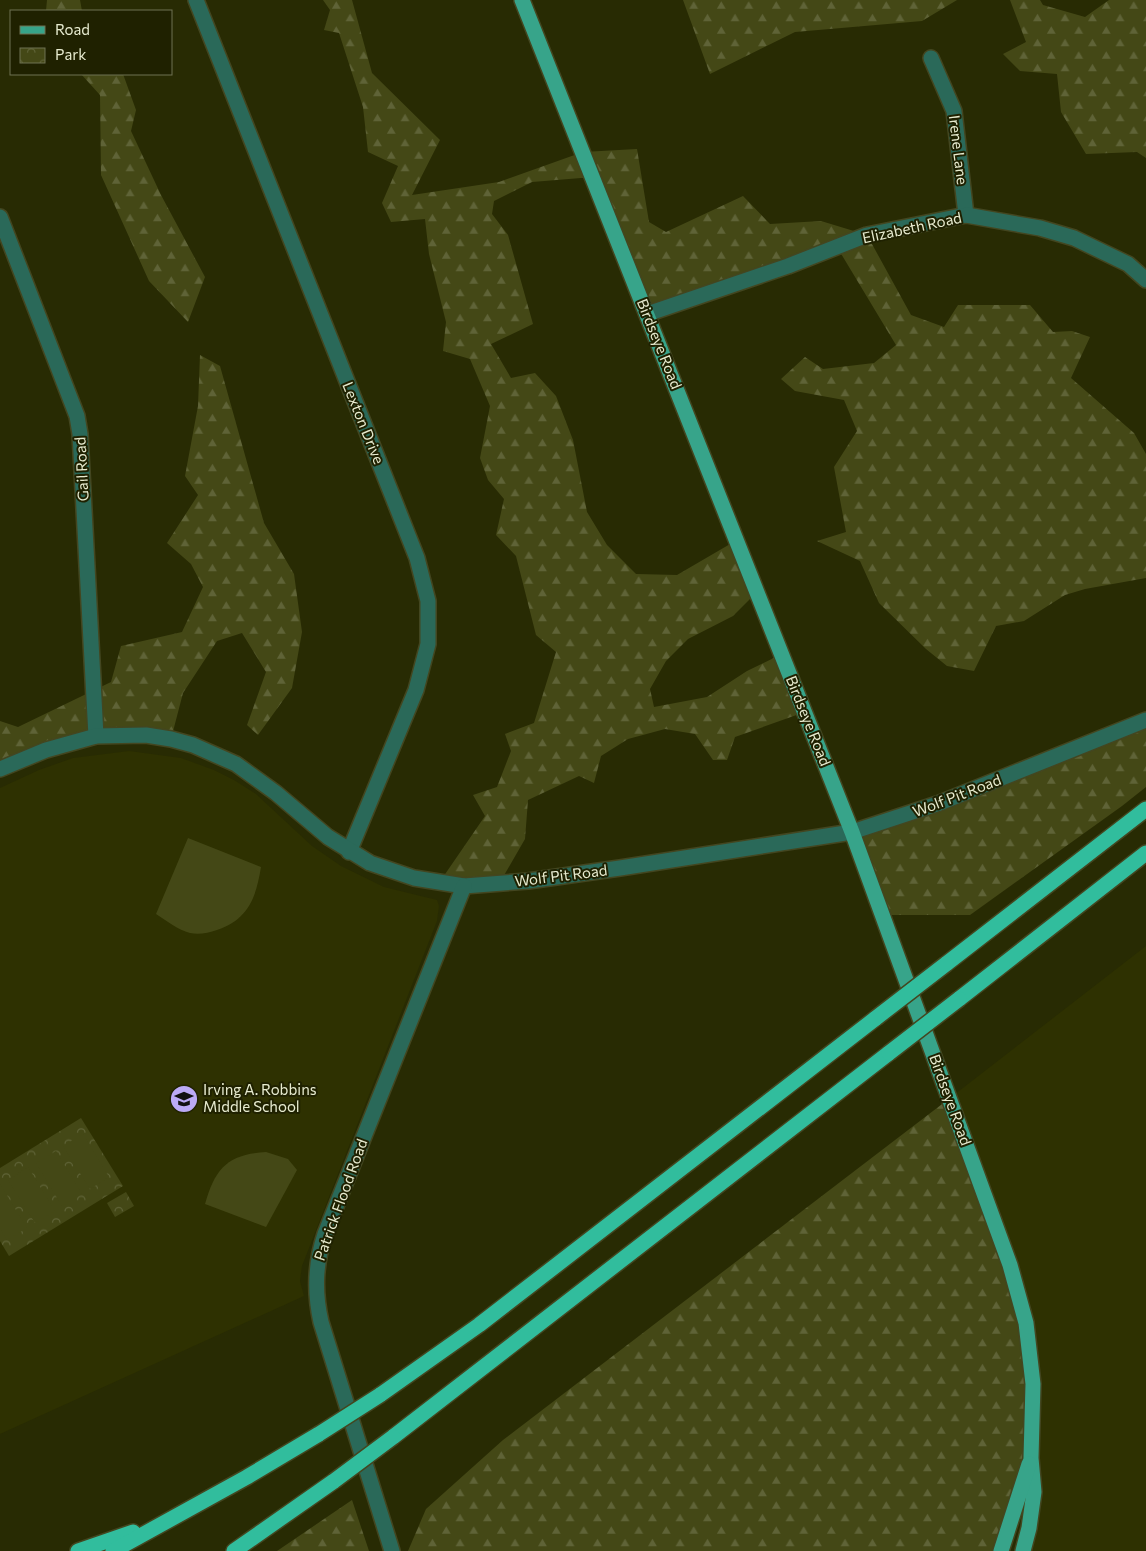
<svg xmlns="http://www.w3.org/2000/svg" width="1146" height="1551" font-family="Commissioner,sans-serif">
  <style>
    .built { fill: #2e3101 }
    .forest { fill: url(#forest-firs) }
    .park { fill: url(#park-crowns) }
    .garden { fill: #444816 }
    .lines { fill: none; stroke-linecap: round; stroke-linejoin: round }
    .minor-casing { stroke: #434620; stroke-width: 18 }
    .major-casing { stroke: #434620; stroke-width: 18 }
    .highway-casing { stroke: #434620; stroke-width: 18 }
    .minor { stroke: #2a6959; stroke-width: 15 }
    .major { stroke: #37a48a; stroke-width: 15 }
    .highway { stroke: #31bd9d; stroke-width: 15 }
    .highway-bridge-casing { stroke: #434620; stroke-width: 18; stroke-linecap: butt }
    .highway-bridge { stroke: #31bd9d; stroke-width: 15 }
    .labels { text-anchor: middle; stroke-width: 4; stroke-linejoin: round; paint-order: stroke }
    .street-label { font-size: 15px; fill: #e7ebcf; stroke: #1f2100 }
    .poi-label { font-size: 15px; fill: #e7ebcf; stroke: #1f2100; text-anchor: start }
  </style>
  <defs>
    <pattern id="forest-firs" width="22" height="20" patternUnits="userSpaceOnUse" patternTransform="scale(1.25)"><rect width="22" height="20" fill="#444816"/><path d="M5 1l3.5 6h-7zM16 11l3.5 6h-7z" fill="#5f6337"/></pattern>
    <pattern id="park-crowns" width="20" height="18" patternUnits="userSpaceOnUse" patternTransform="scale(1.25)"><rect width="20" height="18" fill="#444816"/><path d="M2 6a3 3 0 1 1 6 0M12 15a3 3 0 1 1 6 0" fill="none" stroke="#5f6337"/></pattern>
  </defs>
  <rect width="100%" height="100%" fill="#282b03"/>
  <g class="built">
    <polygon points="129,751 181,758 214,770 234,780 256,794 312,846 341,866 384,887 437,900 439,906 437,921 302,1266 300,1281 304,1296 0,1434 0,788 39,770 73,758"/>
    <polygon points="1146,946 1146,1551 1023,1551 1034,1492 950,1098"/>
  </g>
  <g class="forest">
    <polygon points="47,0 80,0 82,11 46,11"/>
    <polygon points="323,0 352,0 372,73 440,140 412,195 499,182 583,152 637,149 649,222 666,232 743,196 770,224 821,221 867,235 911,315 944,327 958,305 1030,305 1053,332 1072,331 1090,337 1071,378 1134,433 1146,454 1146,578 1085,589 1065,595 1024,621 996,626 974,671 947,666 926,649 879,603 860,561 817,541 846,532 834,467 857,431 844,400 795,391 781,379 805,357 823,369 874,363 896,345 837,247 647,314 593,177 532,182 494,201 492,214 508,235 533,324 491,344 511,378 535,373 556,396 573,440 587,512 607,545 636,574 677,575 737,540 757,592 733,616 688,639 666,661 650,689 654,707 707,697 747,671 782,654 805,712 735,737 727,760 713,760 695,734 665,729 628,739 601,756 594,783 579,776 528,800 525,839 499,884 439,883 485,816 473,795 497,787 511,751 505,734 534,723 556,652 536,635 516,556 496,535 504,499 488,480 480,458 490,406 470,359 443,351 446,322 429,254 425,219 391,222 382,203 398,166 368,152 363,107 339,33 324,30 330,10"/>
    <polygon points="683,0 957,0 922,21 795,32 710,74"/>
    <polygon points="1010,0 1040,0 1043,5 1085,17 1109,0 1146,0 1146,158 1137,152 1086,154 1061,112 1057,74 1020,71 1003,54 1026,42"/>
    <polygon points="81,74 123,74 136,110 131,131 161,195 205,277 188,322 149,281 101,175 100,95"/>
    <polygon points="200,355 220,366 264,523 294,574 302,632 292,688 258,735 247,725 266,672 242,633 217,641 183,693 171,739 121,734 0,769 0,721 18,727 111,682 121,646 182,632 203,587 191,564 167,543 198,495 185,476 198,406"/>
    <polygon points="1146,720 1146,787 1122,806 970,915 884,915 852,832"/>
    <polygon points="950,1098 1026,1323 1031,1458 1001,1551 408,1551 426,1509 503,1440"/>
    <polygon points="352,1500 369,1551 277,1551"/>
  </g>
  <g class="park">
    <polygon points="81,1118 123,1186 9,1256 0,1241 0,1168"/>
    <polygon points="126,1192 134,1206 115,1217 107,1203"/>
  </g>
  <g class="garden">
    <path d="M188 838 261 867C256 897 249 919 217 930 208 933 199 935 190 933 178 930 167 921 156 914Z"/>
    <polygon points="83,1134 109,1177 90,1189 63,1146"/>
    <polygon points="56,1151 82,1194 62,1206 36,1163"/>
    <path d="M266 1152 288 1159 297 1170 266 1227 205 1204C215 1168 228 1154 266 1152Z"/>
    <polygon points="28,1167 55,1211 35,1223 8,1180"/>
    <polygon points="0,1184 27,1228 7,1240 0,1228"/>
  </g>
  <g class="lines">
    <defs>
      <g id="minor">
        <polyline points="196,0 417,558 428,601 428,644 416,690 349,852"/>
        <polyline points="931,58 954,111 966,215"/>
        <polyline points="0,217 77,416 80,434 96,736"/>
        <polyline points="647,314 788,266 867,235 966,215 1040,228 1074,238 1128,264 1146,280"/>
        <polyline points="0,769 46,750 96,736 146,735 171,739 193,745 236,764 276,793 328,837 370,863 414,878 464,886 528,881 620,868 852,832 937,804 1146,720"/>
        <path d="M392 1551 321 1322C314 1291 315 1264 325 1234L464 886"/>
      </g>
      <g id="major">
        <polyline points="522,0 852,832 1010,1265 1026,1323 1033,1384 1031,1458 1034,1492 1029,1528 1023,1551"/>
        <polyline points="1001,1551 1029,1464"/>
      </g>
      <g id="highway">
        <polyline points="946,964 1146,809"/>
        <polyline points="959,999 1146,853"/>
        <polyline points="380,1395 479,1325 876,1018"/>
        <polyline points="393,1437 889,1053"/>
        <polyline points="78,1551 133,1532"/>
        <polyline points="113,1551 247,1477 319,1434"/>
        <polyline points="234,1551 334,1481"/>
      </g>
    </defs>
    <use href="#minor" class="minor-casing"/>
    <use href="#major" class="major-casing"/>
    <use href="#highway" class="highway-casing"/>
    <use href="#minor" class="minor"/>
    <use href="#major" class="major"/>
    <use href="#highway" class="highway"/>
    <defs>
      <g id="highway-bridge">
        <polyline points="876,1018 946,964"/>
        <polyline points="889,1053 959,999"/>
        <polyline points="319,1434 380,1395"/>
        <polyline points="334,1481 393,1437"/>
      </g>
    </defs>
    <use href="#highway-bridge" class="highway-bridge-casing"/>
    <use href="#highway-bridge" class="highway-bridge"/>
  </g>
  <defs>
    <symbol id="school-disc" viewBox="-11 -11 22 22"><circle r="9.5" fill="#bbaaf6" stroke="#1f2100"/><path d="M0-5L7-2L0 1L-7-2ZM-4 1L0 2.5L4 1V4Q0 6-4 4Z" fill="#111"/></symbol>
  </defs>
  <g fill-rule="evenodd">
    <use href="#school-disc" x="168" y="1083" width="32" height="32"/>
  </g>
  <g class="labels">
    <g class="street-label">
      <text transform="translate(958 150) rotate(83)" y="5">Irene Lane</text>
      <text transform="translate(912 228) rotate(-12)" y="5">Elizabeth Road</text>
      <text transform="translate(659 344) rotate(68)" y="5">Birdseye Road</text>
      <text transform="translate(363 423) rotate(68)" y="5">Lexton Drive</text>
      <text transform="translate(82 469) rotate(-93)" y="5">Gail Road</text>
      <text transform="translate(808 721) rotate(68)" y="5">Birdseye Road</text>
      <text transform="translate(957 796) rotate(-21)" y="5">Wolf Pit Road</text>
      <text transform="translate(561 876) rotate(-7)" y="5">Wolf Pit Road</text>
      <text transform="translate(950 1100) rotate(70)" y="5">Birdseye Road</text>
      <text transform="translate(341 1200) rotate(-70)" y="5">Patrick Flood Road</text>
    </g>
    <g class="poi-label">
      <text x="203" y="1095">Irving A. Robbins<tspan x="203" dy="17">Middle School</tspan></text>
    </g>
  </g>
  <rect x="10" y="10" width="162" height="65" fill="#1f2100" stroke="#6f7253"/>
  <rect x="20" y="26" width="25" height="8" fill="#37a48a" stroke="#6f7253"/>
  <text x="55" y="35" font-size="15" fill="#e7ebcf">Road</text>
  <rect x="20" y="48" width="25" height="15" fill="url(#park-crowns)" stroke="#6f7253"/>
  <text x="55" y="60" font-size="15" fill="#e7ebcf">Park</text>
</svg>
